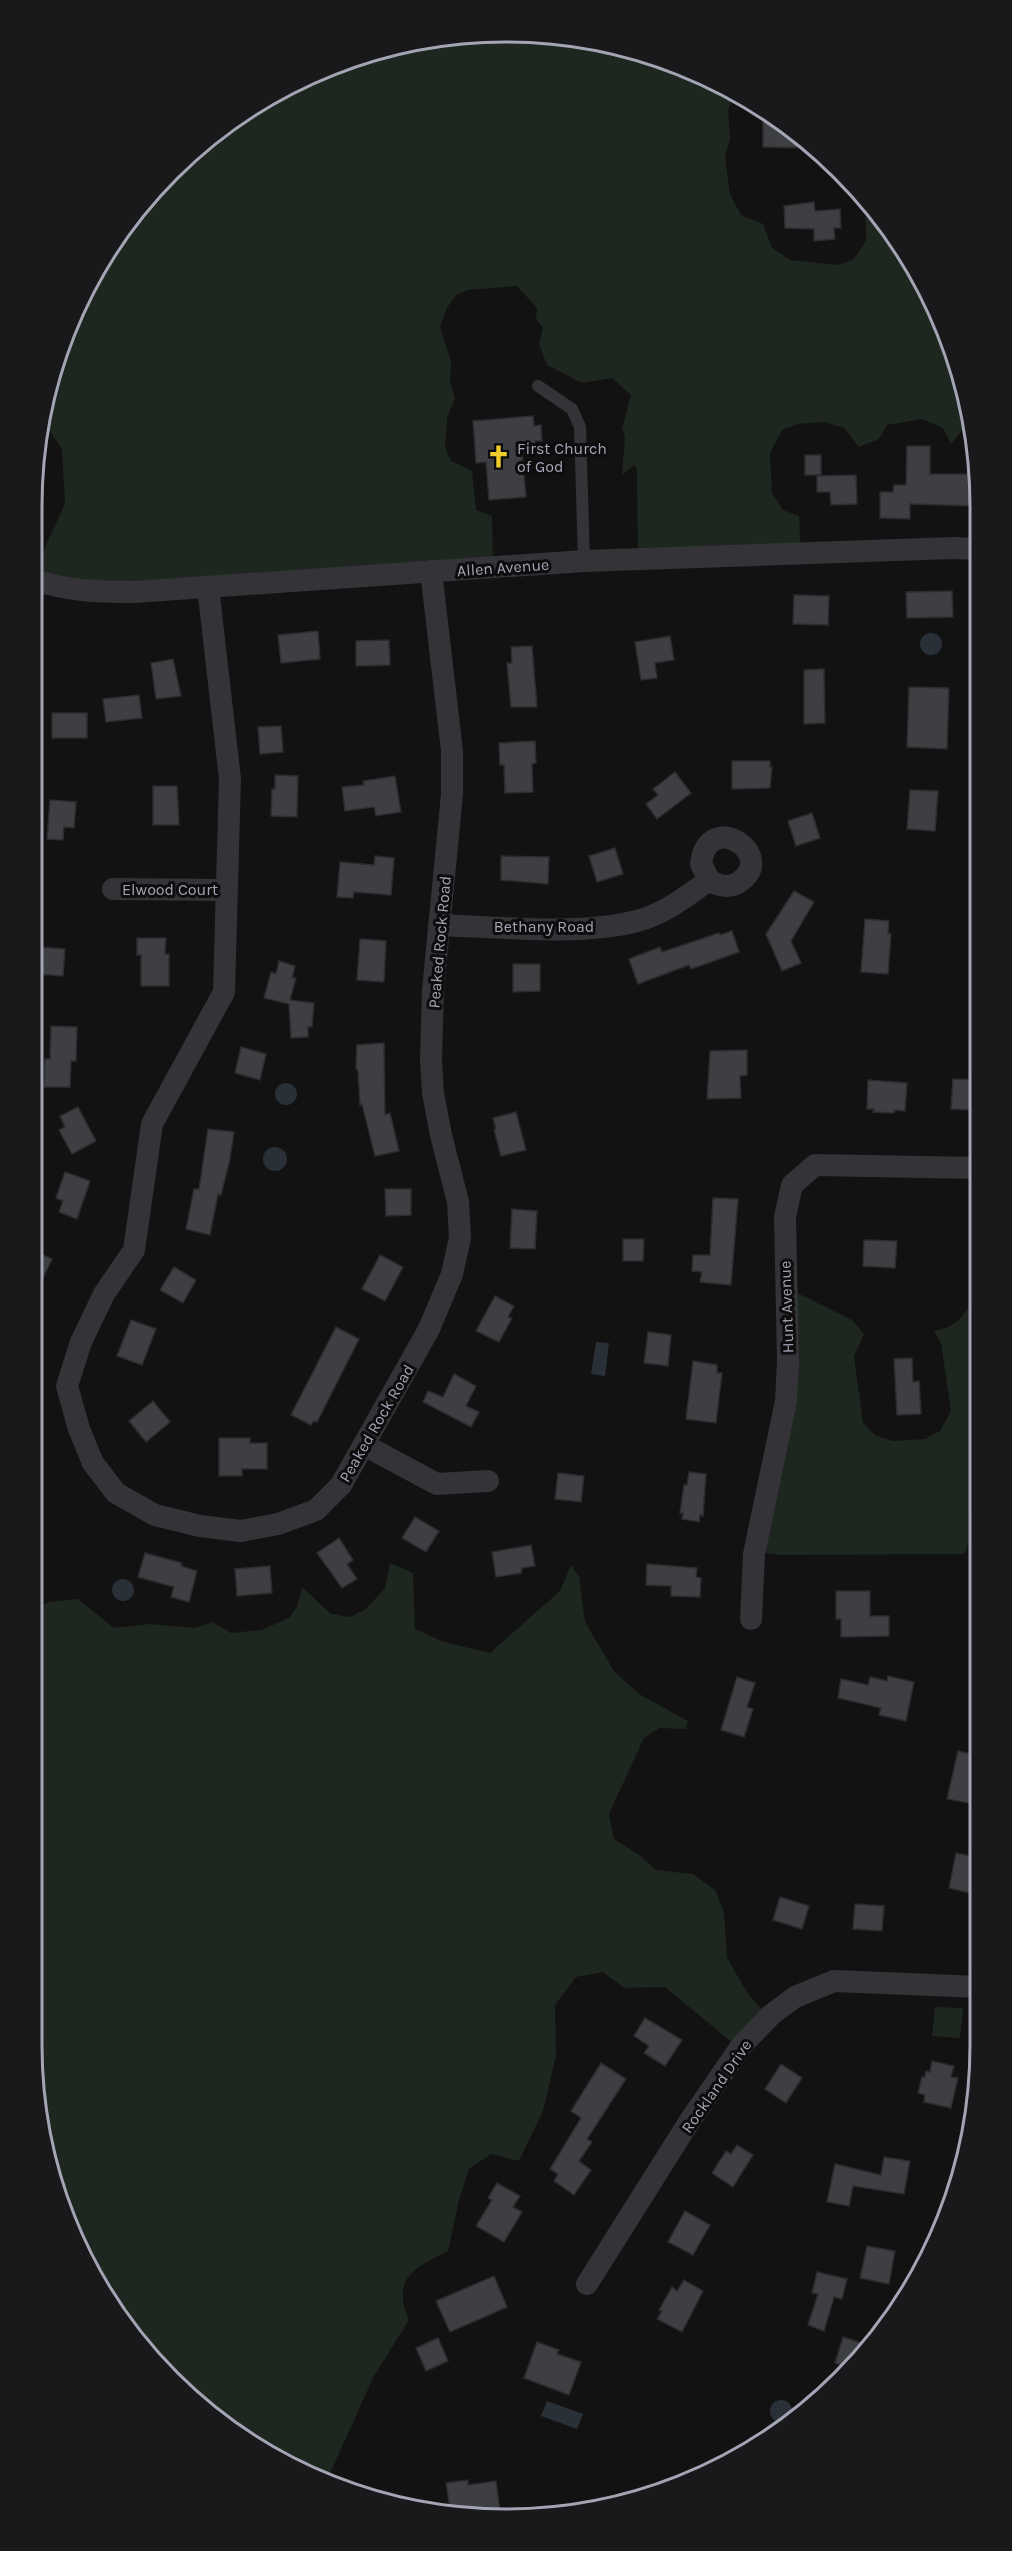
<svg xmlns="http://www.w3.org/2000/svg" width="1012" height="2551" font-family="Karla,sans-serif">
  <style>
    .green { fill: #1e2620 }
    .water { fill: #2a3038 }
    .building { fill: #3e3f43; stroke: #2c2c2f; stroke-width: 1.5 }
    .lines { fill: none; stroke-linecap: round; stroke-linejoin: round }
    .service { stroke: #333338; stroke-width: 12 }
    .minor { stroke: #333338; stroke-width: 22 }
    .labels { text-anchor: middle; stroke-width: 6; stroke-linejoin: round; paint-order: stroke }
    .poi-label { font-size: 16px; fill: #a3a5b4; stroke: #0d0d0e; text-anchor: start }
    .street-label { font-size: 16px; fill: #a3a5b4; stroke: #0d0d0e }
    .rim { fill: none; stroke: #a3a5b4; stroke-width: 3 }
  </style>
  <rect width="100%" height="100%" fill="#121213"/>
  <g class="green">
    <polygon points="475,33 568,36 658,57 735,95 728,109 730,139 725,156 730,194 741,215 763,224 772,248 790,260 837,265 853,260 866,241 865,196 944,324 972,426 964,428 951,444 943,428 922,419 887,425 879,439 859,447 844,428 825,422 797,424 782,430 770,453 772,493 783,510 799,516 801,558 638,565 637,469 634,465 622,475 625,436 622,429 631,395 612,378 582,383 547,365 539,344 543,327 536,319 537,308 517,286 468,290 456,295 447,308 440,327 451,361 450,381 455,398 447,418 445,447 451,461 472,471 476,510 492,516 493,570 108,590 34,571 65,504 62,449 50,431 44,430 57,354 95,269 149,193 217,130 296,81 383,48"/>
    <path d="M979 1286V1491C960 1505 975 1536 964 1554L779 1555 753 1551 793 1291 852 1320 864 1334 854 1356 863 1423 875 1435 892 1441 925 1439 940 1431 951 1411 941 1343 934 1331C962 1326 967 1310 979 1286Z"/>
    <path d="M390 1563 413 1573 415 1629 444 1642 490 1653 560 1591 571 1565 579 1577 585 1622 614 1671 639 1694 688 1721 686 1729 659 1728 644 1738 609 1814 614 1839 638 1854 656 1870 693 1874 715 1890 724 1912 727 1958 748 1994 767 2015 735 2045 665 1987 624 1988 603 1972 576 1977 555 2005 556 2056 543 2111 519 2161 491 2154 469 2169 459 2200 448 2251C415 2268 391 2277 409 2320L374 2376 326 2482 269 2456 149 2358 95 2282 57 2198 32 2045V1610L49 1602 78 1599 114 1628 149 1624 195 1628 212 1622 231 1633 262 1630 290 1617 297 1607 302 1587 331 1614 350 1617 366 1609 385 1588Z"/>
    <polygon points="935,2007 963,2008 960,2038 932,2036"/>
  </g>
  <g class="water">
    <circle cx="931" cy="644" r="11"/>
    <circle cx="286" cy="1094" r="11"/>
    <circle cx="275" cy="1159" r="12"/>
    <polygon points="596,1342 609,1343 605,1376 591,1374"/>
    <circle cx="123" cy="1590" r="11"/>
    <circle cx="781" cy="2411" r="11"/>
    <polygon points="547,2401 583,2414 577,2429 541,2416"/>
  </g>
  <g class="building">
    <polygon points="763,115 773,115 811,148 763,147"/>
    <polygon points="814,202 815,211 840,209 841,228 834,228 835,239 814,241 814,229 785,228 784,206"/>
    <polygon points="533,416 534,426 541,425 542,441 535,441 536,451 522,453 526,497 489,500 486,462 476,463 473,421"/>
    <polygon points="907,446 930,446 930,474 974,474 974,506 910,504 910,519 880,518 880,492 893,492 894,485 906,485"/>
    <rect x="805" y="455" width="16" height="20"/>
    <polygon points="856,475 857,504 831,505 830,492 817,492 817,476"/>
    <polygon points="952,591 953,617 907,618 906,592"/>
    <polygon points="794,595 829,596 828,625 793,624"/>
    <polygon points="318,631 320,659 281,663 278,635"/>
    <polygon points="670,636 674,660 655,663 657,678 641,680 635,642"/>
    <polygon points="389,640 390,665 356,666 356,641"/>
    <polygon points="532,646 537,707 511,707 507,663 512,663 511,647"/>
    <polygon points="173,659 181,696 156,699 151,663"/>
    <polygon points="824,669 825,723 804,724 804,670"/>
    <polygon points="909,687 949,688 947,749 907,747"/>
    <polygon points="139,695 142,718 106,722 103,699"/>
    <rect x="52" y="713" width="35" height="25"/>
    <polygon points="281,726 283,752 260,754 258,727"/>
    <polygon points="535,741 536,763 532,764 533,792 505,793 504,765 500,765 499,743"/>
    <polygon points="732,761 770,761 770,767 772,767 770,788 732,789"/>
    <polygon points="675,772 691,793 657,819 646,804 658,795 653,789"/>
    <polygon points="275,775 298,776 297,817 271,816 272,789 275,789"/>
    <polygon points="395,776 401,812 376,816 374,807 345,811 342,787 364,785 363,781"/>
    <polygon points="153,786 177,786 179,825 153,825"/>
    <polygon points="910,790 938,791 935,831 907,829"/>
    <polygon points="50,800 76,802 74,828 64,827 63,840 47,839"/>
    <polygon points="812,813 820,838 796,846 788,821"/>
    <polygon points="615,848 623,874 597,882 589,856"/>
    <polygon points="375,856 394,858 391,895 354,892 353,898 337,897 340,862 374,865"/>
    <polygon points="501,856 549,857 548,884 501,880"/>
    <polygon points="794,891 814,902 791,941 801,963 782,971 766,934"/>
    <polygon points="865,919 889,921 888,933 891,934 888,974 861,972"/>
    <polygon points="732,931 739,952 691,969 689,965 638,984 629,959 660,947 662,952 719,933 720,935"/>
    <polygon points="137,938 166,938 165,954 169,954 169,986 141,986 141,955 137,955"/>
    <polygon points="360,939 386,941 384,982 357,980"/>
    <polygon points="39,947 65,949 63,976 37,974"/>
    <polygon points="279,961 295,966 292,978 296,978 290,1000 314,1003 312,1027 308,1027 308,1037 291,1038 289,1004 264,998 271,972 276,974"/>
    <polygon points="513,964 540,964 540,991 513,992"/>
    <polygon points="51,1026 77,1027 76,1061 71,1061 70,1087 44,1087 45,1059 50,1059"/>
    <polygon points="384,1043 385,1115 390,1113 399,1151 375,1156 362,1104 360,1105 358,1071 356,1068 357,1045"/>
    <polygon points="241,1047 266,1054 260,1080 235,1073"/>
    <polygon points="747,1050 747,1075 740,1076 741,1098 707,1099 710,1051"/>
    <polygon points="953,1079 978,1080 978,1106 969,1106 969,1110 951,1109"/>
    <polygon points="868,1080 907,1083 905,1111 895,1110 894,1113 873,1112 874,1109 867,1109"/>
    <polygon points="78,1107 96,1141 72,1154 59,1130 65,1127 60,1116"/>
    <polygon points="516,1112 526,1150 501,1156 494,1130 496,1129 493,1118"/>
    <polygon points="208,1129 234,1132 230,1159 221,1195 218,1194 210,1235 186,1229 194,1189 199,1189"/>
    <polygon points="65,1172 90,1181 77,1219 59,1212 63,1201 56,1198"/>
    <polygon points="385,1189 411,1189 411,1215 386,1216"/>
    <polygon points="713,1198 738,1199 731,1285 700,1282 702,1272 692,1271 693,1255 710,1255"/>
    <polygon points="512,1209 537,1211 535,1249 510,1248"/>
    <polygon points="623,1239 644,1239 643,1261 623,1261"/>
    <polygon points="864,1240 897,1241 895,1268 863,1266"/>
    <polygon points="32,1250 52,1259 32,1301"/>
    <polygon points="380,1255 403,1267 385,1301 362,1289"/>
    <polygon points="174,1267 196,1280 183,1303 160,1290"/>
    <polygon points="495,1296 514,1306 508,1317 512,1318 499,1342 476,1331"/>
    <polygon points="131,1320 156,1329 142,1365 117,1356"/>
    <polygon points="336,1327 359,1339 317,1422 314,1421 311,1425 291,1415"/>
    <polygon points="648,1332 671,1335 668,1366 644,1363"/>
    <polygon points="912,1358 913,1382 919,1381 921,1414 897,1415 894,1359"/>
    <polygon points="693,1361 717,1365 717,1373 722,1373 716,1423 686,1419"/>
    <polygon points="454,1374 476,1386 466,1406 479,1412 471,1427 423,1402 428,1391 443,1397"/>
    <polygon points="153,1401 170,1422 146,1442 129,1421"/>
    <polygon points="219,1438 250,1438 250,1443 267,1443 267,1469 242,1469 242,1476 219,1476"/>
    <polygon points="689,1472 706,1474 703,1516 700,1515 699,1522 682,1519 683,1513 680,1513 684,1485 687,1485"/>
    <polygon points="558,1473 584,1476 581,1502 555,1499"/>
    <polygon points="415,1517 439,1531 426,1552 402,1538"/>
    <polygon points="339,1538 353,1560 347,1564 357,1579 342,1588 317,1553"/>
    <polygon points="531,1545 535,1566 522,1568 521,1573 496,1577 492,1552"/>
    <polygon points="145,1553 182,1563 181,1566 197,1571 189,1602 171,1597 174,1587 138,1577"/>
    <polygon points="647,1564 697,1568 696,1577 701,1578 700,1597 671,1596 671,1586 646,1585"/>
    <polygon points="270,1566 272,1593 237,1596 235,1569"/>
    <polygon points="836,1591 870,1591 870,1616 889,1616 889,1636 841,1637 841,1619 836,1619"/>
    <polygon points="888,1676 914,1682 906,1721 879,1715 881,1708 838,1698 841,1679 868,1685 870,1677 887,1681"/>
    <polygon points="737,1677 755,1683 747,1707 753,1709 744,1737 721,1730"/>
    <polygon points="958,1751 980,1756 980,1776 974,1804 947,1799"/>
    <polygon points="956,1853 980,1858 980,1873 975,1894 949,1888"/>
    <polygon points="780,1897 809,1906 802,1929 773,1920"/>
    <polygon points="855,1904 884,1906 882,1931 853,1929"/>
    <polygon points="645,2018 682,2040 665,2066 644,2053 649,2046 634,2036"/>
    <polygon points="932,2061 954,2066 951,2077 958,2078 951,2108 924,2102 925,2095 918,2093 922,2077 925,2077 926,2071 930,2072"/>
    <polygon points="601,2063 626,2079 587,2139 592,2142 579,2161 591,2170 574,2195 554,2181 558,2174 550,2169 581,2118 571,2111"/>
    <polygon points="781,2064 802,2078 786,2103 765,2089"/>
    <polygon points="737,2145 753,2155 733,2187 712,2173 726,2151 731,2154"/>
    <polygon points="884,2157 910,2161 904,2194 853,2186 849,2206 827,2202 835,2164 881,2175"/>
    <polygon points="497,2183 520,2196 513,2207 522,2212 504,2242 476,2226 492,2200 488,2198"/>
    <polygon points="685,2211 710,2225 693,2255 668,2242"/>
    <polygon points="867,2246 895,2251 889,2284 860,2278"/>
    <polygon points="817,2272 847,2279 842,2299 834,2297 824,2331 808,2325 818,2294 812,2293"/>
    <polygon points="494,2276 507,2307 450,2332 436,2301"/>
    <polygon points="684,2280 703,2291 682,2332 657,2319 662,2311 659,2310 672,2287 677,2291"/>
    <polygon points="843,2337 871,2346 850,2368 835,2363"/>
    <polygon points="438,2338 448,2361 426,2371 416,2348"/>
    <polygon points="537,2342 559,2350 557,2354 581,2362 569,2395 524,2378"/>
    <polygon points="468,2480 468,2485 496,2481 500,2511 451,2515 446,2483"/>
  </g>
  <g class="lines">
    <polyline class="service" points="538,386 572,409 580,427 584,561"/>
    <g class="minor">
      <path d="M32 579C65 591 99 592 134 592L584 561 953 548 977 549"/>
      <polyline points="208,587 230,779 224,992 152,1124 134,1250 104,1294 81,1342 67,1386 79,1429 93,1463 116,1493 155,1515 200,1526 241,1531 278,1524 316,1510 341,1485 429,1329 452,1274 460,1238 458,1202 441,1135 433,1093 431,1060 433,990 452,794 452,751 431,571"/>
      <polyline points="113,889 227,890"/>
      <path d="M439 925C500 927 579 936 637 921 664 914 687 896 709 880 719 886 729 889 739 882 779 856 708 807 701 864L709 880"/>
      <polyline points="364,1445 437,1484 488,1481"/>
      <polyline points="751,1619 754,1554 786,1401 788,1361 785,1217 792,1185 815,1165 978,1168"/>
      <polyline points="587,2284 689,2122 742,2045 771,2015 795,1997 834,1981 980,1987"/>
    </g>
  </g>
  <defs>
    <symbol id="church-bare" viewBox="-9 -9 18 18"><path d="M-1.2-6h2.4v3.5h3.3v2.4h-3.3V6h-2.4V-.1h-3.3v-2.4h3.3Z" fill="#efcd2e" stroke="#0d0d0e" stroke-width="2.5" paint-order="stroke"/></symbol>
  </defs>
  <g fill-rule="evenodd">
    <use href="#church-bare" x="482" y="440" width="33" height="33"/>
  </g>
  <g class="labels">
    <g class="poi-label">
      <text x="517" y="454">First Church<tspan x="517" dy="18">of God</tspan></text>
    </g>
    <g class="street-label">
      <text transform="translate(503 567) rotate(-4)" y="6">Allen Avenue</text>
      <text x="170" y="895">Elwood Court</text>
      <text x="544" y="932">Bethany Road</text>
      <text transform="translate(439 942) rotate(-85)" y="6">Peaked Rock Road</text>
      <text transform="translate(786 1307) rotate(-92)" y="6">Hunt Avenue</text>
      <text transform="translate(376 1423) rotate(-60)" y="6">Peaked Rock Road</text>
      <text transform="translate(716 2086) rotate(-55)" y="6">Rockland Drive</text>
    </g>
  </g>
  <path d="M0 0H1012V2551H0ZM506 42H506A464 464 0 0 1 970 506V2045A464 464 0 0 1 506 2509H506A464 464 0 0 1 42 2045V506A464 464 0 0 1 506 42Z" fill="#19191b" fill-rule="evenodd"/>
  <path class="rim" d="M506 42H506A464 464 0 0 1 970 506V2045A464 464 0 0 1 506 2509H506A464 464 0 0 1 42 2045V506A464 464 0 0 1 506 42Z"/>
</svg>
